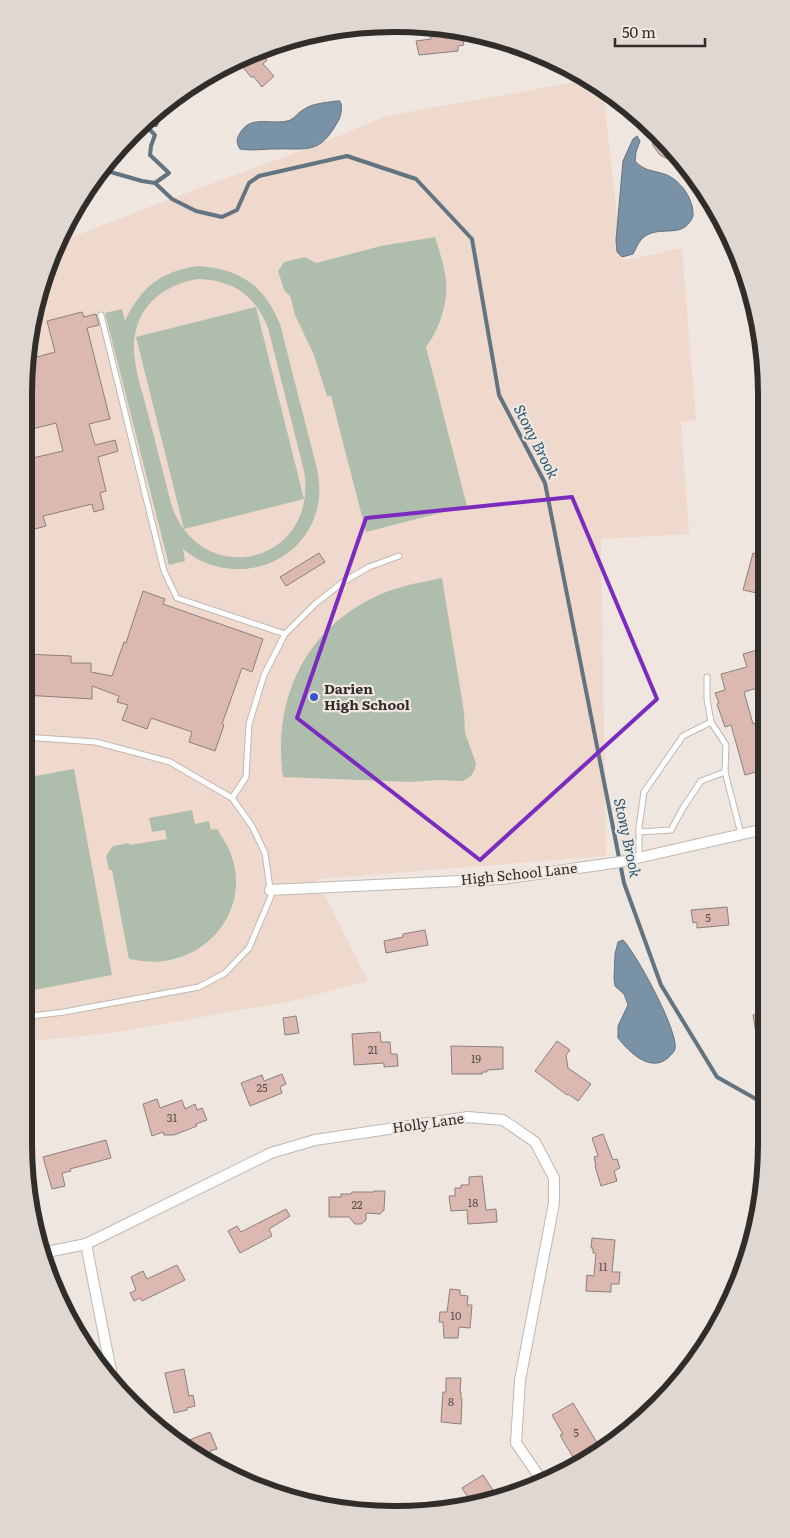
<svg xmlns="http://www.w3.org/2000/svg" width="790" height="1538" font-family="Literata,serif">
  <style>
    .education { fill: #efd9cd }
    .green { fill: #afbeac; fill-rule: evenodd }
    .water { fill: #7992a6; stroke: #637481 }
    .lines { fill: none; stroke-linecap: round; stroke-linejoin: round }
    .stream { stroke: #637481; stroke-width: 4 }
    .building { fill: #dbb9b1; stroke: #8a807d }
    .lane-casing { stroke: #c0b8b1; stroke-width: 7 }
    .street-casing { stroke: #c0b8b1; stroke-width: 12 }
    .lane { stroke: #fff; stroke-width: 5 }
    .street { stroke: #fff; stroke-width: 10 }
    .marked { fill: none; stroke: #7b2cbf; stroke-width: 4; stroke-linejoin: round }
    .poi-dot { fill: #3756c7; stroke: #efe6df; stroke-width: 2 }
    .labels { text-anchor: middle; stroke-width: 4.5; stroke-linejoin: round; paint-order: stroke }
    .number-label { font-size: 11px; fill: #5b504c }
    .poi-label { font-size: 14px; font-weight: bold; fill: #302d2a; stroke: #efe6df; text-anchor: start }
    .street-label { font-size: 14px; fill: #302d2a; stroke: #efe6df }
    .water-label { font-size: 15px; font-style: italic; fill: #295675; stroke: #efe6df }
    .rim { fill: none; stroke: #302d2a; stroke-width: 6 }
  </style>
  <rect width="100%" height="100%" fill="#efe6df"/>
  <polygon class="education" points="587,80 603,91 622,261 682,248 696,420 681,422 689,534 601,539 606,856 317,879 368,981 288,1002 110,1033 24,1042 25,371 36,299 57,243 152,206 327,141 386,116"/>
  <g class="green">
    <path d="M435 237C440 254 448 275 446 294 445 311 437 333 426 347L467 506 366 532 331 396H327L314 355 295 315 290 296 284 290 278 271 284 262 305 257 316 263 381 246Z"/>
    <path d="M197 266C239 268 264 285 280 324L317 469C319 479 320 489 319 499 310 566 232 590 183 549L185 561 169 565 105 313 122 309 125 321C141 287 160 272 197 266ZM198 279C233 280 255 295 268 328L304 471C319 562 204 592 172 507 164 477 157 447 149 418 144 396 135 373 134 351 132 311 160 285 198 279Z"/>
    <polygon points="256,307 304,499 184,529 136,337"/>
    <path d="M442 578 464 712 465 733 476 763 475 769 471 776 463 781 438 780 411 782 283 777C273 705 300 638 365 602 389 588 416 583 442 578Z"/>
    <polygon points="74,769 112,975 24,992 24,778"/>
    <path d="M192 810 195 824 209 821 211 830 217 829C224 840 231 851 234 864 245 911 211 955 164 961 152 963 141 961 129 959L112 870H109L106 856 113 846 129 843 130 845 167 839 165 830 152 832 149 818Z"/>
  </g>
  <g class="water">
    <path d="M336 101H340C343 108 341 117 337 123 319 155 307 148 275 149 263 149 252 151 240 149 237 144 236 140 239 135 249 114 270 125 287 121 294 120 297 113 303 110 312 103 325 103 336 101Z"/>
    <path d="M637 136 640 141 636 152 635 161C645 172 654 170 667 175 682 182 694 200 693 216 684 239 663 226 647 235 639 239 637 247 633 254L622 257 617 252 616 240 623 161 633 139Z"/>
    <path d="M623 940C636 953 679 1032 675 1049 674 1053 670 1055 668 1058 650 1073 629 1052 618 1038V1026L628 1005 624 994 615 986 614 979 615 954 618 942Z"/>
  </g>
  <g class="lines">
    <g class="stream">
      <polyline points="100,169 142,181 155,183"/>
      <polyline points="155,183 172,199 196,211 222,217 237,210 249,183 259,176 347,156 416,179 472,239 499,395 545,483 624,883 661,985 717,1077 765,1104"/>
      <polyline points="155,183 169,173 150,155 151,146 155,135 150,130 151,125 156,125 159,117 157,111"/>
    </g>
  </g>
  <g class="building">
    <polygon points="451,30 460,31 464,45 458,46 458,51 419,55 416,41 431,39 430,33"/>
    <polygon points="259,51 267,60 263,64 274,76 262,87 254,77 251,77 238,61"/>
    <polygon points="660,138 689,168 688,169 660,155 652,144"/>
    <polygon points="82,312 84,317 96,314 99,325 87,328 110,419 89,424 95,445 115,440 118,451 98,457 106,491 100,493 104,509 94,512 92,504 43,516 46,526 27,531 24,520 24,460 63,451 56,423 24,431 25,371 26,360 55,352 47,321"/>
    <polygon points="319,553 325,562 286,586 280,577"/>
    <polygon points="753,553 764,556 764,580 760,579 757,593 743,590"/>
    <polygon points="143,591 165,599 163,604 263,639 252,672 242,668 222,724 224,725 215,751 189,742 192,732 151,718 147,729 122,720 128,705 117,702 119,696 92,686 92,699 24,695 24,654 71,656 71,663 91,663 91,672 112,676 124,642 126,643"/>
    <polygon points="764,648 764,686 744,692 753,724 764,720 764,752 755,754 760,771 745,775 731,725 725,727 717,704 719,703 715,693 725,690 721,674 747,667 743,654"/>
    <polygon points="727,907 729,925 697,928 697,922 693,923 691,910"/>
    <polygon points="425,930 428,945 386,953 384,941 403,937 403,934"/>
    <polygon points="765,1013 765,1031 756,1033 753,1015"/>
    <polygon points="296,1016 299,1033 285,1035 283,1018"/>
    <polygon points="380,1032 381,1042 390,1042 391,1054 397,1054 398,1066 384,1067 384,1063 354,1065 352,1034"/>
    <polygon points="557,1041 570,1050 566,1055 568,1068 591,1084 578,1101 568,1094 567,1095 535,1071"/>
    <polygon points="451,1046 503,1047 503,1069 487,1070 487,1072 482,1072 482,1074 452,1074"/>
    <polygon points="282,1074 286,1084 280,1087 282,1093 250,1106 241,1083 262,1075 264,1081"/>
    <polygon points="157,1099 160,1108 182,1100 185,1109 195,1104 197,1110 202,1108 207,1120 196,1124 197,1126 174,1135 164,1135 163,1132 152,1136 143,1104"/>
    <polygon points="603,1134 613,1160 617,1159 620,1168 614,1171 617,1181 601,1186 595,1166 596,1166 594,1157 598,1156 592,1138"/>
    <polygon points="106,1140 111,1158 70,1169 71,1171 62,1173 65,1186 52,1189 43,1157"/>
    <polygon points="482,1176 486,1210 496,1209 497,1222 468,1224 467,1210 451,1211 449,1196 455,1196 455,1188 461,1188 461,1185 469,1185 469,1177"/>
    <polygon points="374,1191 385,1191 384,1210 380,1214 366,1213 366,1220 361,1224 355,1224 349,1217 329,1217 329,1197 341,1197 341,1194 351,1194 352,1192 374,1192"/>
    <polygon points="286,1209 290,1216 269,1229 272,1236 240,1253 228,1231 237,1226 241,1232"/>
    <polygon points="592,1238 615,1240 612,1272 620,1272 619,1284 611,1284 611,1292 586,1291 587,1275 594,1276 596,1253 593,1253 593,1248 591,1248"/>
    <polygon points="177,1265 185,1280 142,1301 140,1298 134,1301 130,1293 136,1290 131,1277 143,1271 147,1279"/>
    <polygon points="450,1289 460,1290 460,1295 468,1296 467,1305 472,1305 470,1328 459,1327 458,1338 444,1338 443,1322 439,1322 440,1312 447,1312"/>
    <polygon points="184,1369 189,1396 193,1395 195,1406 187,1408 187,1410 174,1413 165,1373"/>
    <polygon points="446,1378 461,1378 460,1392 461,1392 461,1399 462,1399 461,1424 441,1422 443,1392 446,1392"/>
    <polygon points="573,1403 599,1446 581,1461 578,1455 573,1457 565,1444 560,1435 563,1434 552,1415"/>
    <polygon points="210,1432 217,1449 210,1451 216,1464 189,1452 184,1442"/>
    <polygon points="483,1475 499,1499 473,1505 462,1488"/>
  </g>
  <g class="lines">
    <defs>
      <g id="lane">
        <polyline points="101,315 164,571 177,598 285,634"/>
        <polyline points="707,677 707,699 711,722 726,745 725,772 741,834"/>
        <polyline points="232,798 246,777 249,724 264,675 285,634 315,604 343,582 369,567 399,556"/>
        <polyline points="639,832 671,830 683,808 701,781 725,772"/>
        <polyline points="639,858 639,827 644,792 683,736 711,722"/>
        <polyline points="24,1017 64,1012 199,987 225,973 249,948 271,896 265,853 252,826 232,798 170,762 96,742 24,737"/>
      </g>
      <g id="street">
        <polyline points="270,890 502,879 620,862 764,829"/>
        <polyline points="86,1244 113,1381"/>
        <polyline points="42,1253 86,1244 271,1153 315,1140 468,1117 503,1120 535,1142 554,1178 554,1203 520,1380 516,1443 543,1482"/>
      </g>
    </defs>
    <use href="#lane" class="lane-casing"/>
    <use href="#street" class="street-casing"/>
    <use href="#lane" class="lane"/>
    <use href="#street" class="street"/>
  </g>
  <path class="marked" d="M572 497 657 699 480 860 297 718 366 518Z"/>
  <circle class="poi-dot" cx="314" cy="697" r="5"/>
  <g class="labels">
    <g class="number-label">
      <text x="708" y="922">5</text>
      <text x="373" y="1054">21</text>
      <text x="476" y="1063">19</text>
      <text x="262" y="1092">25</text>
      <text x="172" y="1122">31</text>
      <text x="473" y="1207">18</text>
      <text x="357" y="1209">22</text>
      <text x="603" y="1271">11</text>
      <text x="456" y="1320">10</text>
      <text x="451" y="1406">8</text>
      <text x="576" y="1437">5</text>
    </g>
    <g class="poi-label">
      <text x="324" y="694">Darien<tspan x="324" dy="16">High School</tspan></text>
    </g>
    <g class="street-label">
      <text transform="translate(519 874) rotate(-6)" y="5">High School Lane</text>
      <text transform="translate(428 1123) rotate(-8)" y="5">Holly Lane</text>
    </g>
    <g class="water-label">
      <text transform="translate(536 442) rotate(63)" y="5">Stony Brook</text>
      <text transform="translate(627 838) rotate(78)" y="5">Stony Brook</text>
    </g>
  </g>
  <path d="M0 0H790V1538H0ZM394 32H396A362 362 0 0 1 758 394V1144A362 362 0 0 1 396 1506H394A362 362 0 0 1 32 1144V394A362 362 0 0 1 394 32Z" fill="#e0d7d1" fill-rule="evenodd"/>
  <path class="rim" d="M394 32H396A362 362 0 0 1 758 394V1144A362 362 0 0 1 396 1506H394A362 362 0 0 1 32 1144V394A362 362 0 0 1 394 32Z"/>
  <path d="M615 38v8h90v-8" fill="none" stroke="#302d2a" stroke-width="2.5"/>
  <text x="622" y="38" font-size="15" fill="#302d2a" stroke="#efe6df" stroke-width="4" paint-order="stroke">50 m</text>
</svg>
